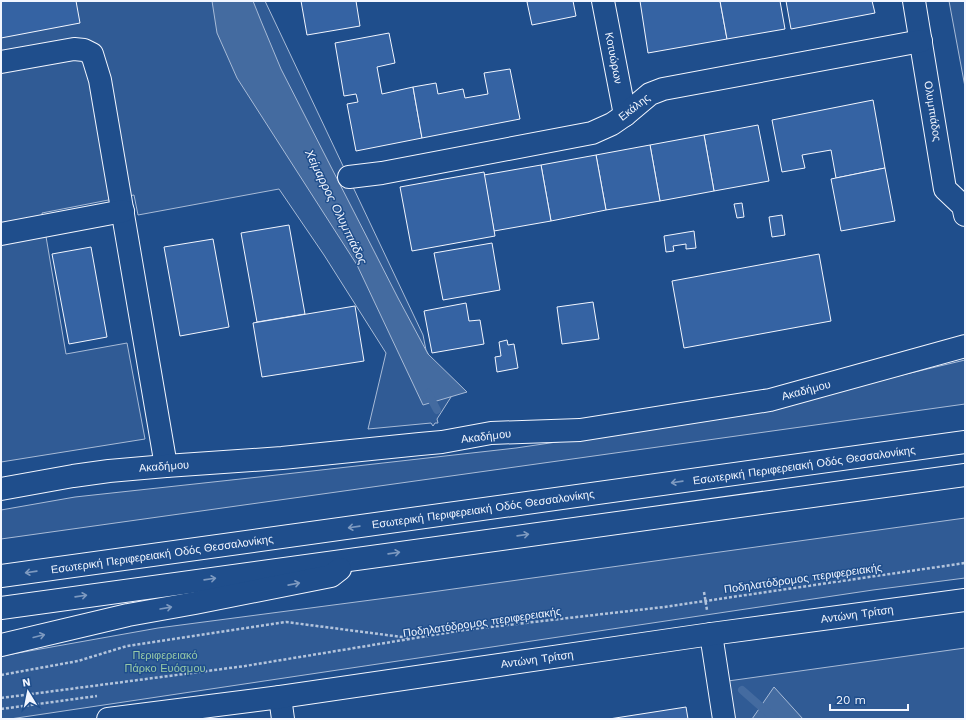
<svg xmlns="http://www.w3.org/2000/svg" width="966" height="720" font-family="'Work Sans',sans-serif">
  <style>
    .green { fill: #305b95; stroke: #a8bbd7 }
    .water { fill: #446ba0; stroke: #a8bbd7 }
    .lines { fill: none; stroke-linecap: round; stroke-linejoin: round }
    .stream { stroke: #446ba0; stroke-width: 8 }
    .building { fill: #3563a3; stroke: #f2f6ff }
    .minor-casing { stroke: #f2f6ff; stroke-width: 24 }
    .highway-casing { stroke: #f2f6ff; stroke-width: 24 }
    .path { stroke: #b3c4dc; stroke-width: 2.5; stroke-dasharray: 3 2; stroke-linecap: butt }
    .minor { stroke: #1f4e8c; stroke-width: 22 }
    .highway { stroke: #1f4e8c; stroke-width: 22 }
    .oneway { stroke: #7e9ac0 }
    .labels { text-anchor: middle; stroke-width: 3; stroke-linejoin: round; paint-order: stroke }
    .street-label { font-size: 11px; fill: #f2f6ff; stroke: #1f4e8c }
    .park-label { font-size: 11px; fill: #97c8a6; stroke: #1f4e8c }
    .water-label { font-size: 12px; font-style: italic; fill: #f2f6ff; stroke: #1f4e8c }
  </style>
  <rect width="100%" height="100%" fill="#1f4e8c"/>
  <g class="green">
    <polygon points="1,1 265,1 423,335 426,350 451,397 437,419 438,423 435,423 433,426 431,423 368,429 386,353 324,255 279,189 138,215 134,195 42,213 66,354 127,343 145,439 1,462"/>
    <polygon points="949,1 965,1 965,87"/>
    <polygon points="965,360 965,404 1,539 1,510 75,497 259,477 516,448 726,417"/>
    <polygon points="965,518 965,578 873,590 10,719 1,719 1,656 158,628 417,594"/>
    <polygon points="965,648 965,719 735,719 728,681"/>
  </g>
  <g class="water">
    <polygon points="212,1 253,1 261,21 281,69 398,298 428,354 467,392 423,405 357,265 237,78 217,33"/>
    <polygon points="774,687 803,719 752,719"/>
  </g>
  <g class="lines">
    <g class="stream">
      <polyline points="428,393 437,410"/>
      <polyline points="742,690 775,719"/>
    </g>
  </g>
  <g class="building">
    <polygon points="1,1 76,1 80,23 1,38"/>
    <polygon points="301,1 356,1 360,26 307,35"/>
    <polygon points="530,1 573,1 576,16 532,25 527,2"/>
    <polygon points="640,1 720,1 727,39 648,53"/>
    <polygon points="720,1 780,1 785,29 727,39"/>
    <polygon points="786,1 872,1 875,13 791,29"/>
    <polygon points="389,33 395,63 377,67 382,94 413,87 422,138 356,151 347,104 358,102 356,94 344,96 335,43"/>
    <polygon points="510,69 520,119 422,138 413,87 436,83 438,94 463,89 465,98 488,94 484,73"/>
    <polygon points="873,100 885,168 836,178 831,150 802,155 805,168 782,172 772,120"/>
    <polygon points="758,125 769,181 714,191 704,135"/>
    <polygon points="704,135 714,191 660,201 650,145"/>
    <polygon points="650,145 660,201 606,210 596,155"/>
    <polygon points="596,155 606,210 551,221 541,165"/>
    <polygon points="541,165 551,221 494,231 484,175"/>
    <polygon points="885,168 895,221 841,231 831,179"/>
    <polygon points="484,172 495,236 412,251 400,187"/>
    <polygon points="742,203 744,217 737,218 734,204"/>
    <polygon points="782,215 785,235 772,237 769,217"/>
    <polygon points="289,225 305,314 257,322 241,233"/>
    <polygon points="694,231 696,248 686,249 686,244 673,246 674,251 666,252 664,236"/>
    <polygon points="213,239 229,327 180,336 164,247"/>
    <polygon points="492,243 500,290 443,300 434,253"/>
    <polygon points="91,247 107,337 69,344 52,254"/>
    <polygon points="819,254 831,321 684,348 672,281"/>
    <polygon points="593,302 599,339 562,344 557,307"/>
    <polygon points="466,303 469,321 480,320 484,344 432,353 424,311"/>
    <polygon points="355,306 364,361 262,377 253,323"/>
    <polygon points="507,340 508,345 514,344 518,368 497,372 495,357 501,356 499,342"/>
    <polygon points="686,707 688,719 609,719"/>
  </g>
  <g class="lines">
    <defs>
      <g id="minor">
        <polyline points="603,1 625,115"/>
        <polyline points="914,1 945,189 963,206 965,215"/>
        <polyline points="1,62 74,49 84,50 92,54 100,80 166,466"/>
        <polyline points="349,177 382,173 592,133 612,124 625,115 650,94 663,89 921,41"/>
        <polyline points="1,234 123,211"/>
        <polyline points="1,489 73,476 109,471 166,466 282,458 420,444 442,442 491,433 580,430 770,400 965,346"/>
        <polyline points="711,634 724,719"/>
        <polyline points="280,697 283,719"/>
        <polyline points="108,719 280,697 711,634 965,600"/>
      </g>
      <g id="highway">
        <polyline points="1,576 965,442"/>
        <polyline points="1,608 965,475"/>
        <polyline points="1,645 128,615 195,603 331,576 340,569"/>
      </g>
    </defs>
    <use href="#minor" class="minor-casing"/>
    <use href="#highway" class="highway-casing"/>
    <g class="path">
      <polyline points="704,592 707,610"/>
      <polyline points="1,675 78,661 127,646 286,622 410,638"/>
      <polyline points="1,698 245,666 464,630 664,607 965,563"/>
      <polyline points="1,709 97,696"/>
    </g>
    <use href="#minor" class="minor"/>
    <use href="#highway" class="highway"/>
  </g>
  <defs><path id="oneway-shaft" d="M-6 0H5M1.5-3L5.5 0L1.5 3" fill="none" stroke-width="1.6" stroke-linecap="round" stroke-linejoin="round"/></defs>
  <g class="oneway">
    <use href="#oneway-shaft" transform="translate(677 482) rotate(172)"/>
    <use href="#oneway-shaft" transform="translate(354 527) rotate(172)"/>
    <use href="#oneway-shaft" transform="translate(523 535) rotate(-8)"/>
    <use href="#oneway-shaft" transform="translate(394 553) rotate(-8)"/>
    <use href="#oneway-shaft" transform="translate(31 572) rotate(172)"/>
    <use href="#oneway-shaft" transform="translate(210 579) rotate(-8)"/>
    <use href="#oneway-shaft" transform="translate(294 584) rotate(-11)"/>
    <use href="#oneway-shaft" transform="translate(81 596) rotate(-8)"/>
    <use href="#oneway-shaft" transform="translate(166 608) rotate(-10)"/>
    <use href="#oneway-shaft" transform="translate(39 636) rotate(-14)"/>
  </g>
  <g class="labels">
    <g class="street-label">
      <text transform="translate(614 58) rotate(79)" y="4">Κοτυώρων</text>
      <text transform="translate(634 107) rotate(-38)" y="4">Εκάλης</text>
      <text transform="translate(933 111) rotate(81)" y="4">Ολυμπιάδος</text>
      <text transform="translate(806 390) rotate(-15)" y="4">Ακαδήμου</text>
      <text transform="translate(486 436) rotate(-7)" y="4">Ακαδήμου</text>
      <text transform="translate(804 465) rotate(-8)" y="4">Εσωτερική Περιφερειακή Οδός Θεσσαλονίκης</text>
      <text transform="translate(164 466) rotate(-4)" y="4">Ακαδήμου</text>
      <text transform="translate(483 509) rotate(-8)" y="4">Εσωτερική Περιφερειακή Οδός Θεσσαλονίκης</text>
      <text transform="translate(162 554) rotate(-8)" y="4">Εσωτερική Περιφερειακή Οδός Θεσσαλονίκης</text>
      <text transform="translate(803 578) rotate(-8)" y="4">Ποδηλατόδρομος περιφερειακής</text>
      <text transform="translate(857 614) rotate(-8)" y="4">Αντώνη Τρίτση</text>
      <text transform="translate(482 622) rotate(-8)" y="4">Ποδηλατόδρομος περιφερειακής</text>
      <text transform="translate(537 659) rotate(-8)" y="4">Αντώνη Τρίτση</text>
    </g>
    <g class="park-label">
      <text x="165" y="659">Περιφερειακό<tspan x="165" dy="13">Πάρκο Ευόσμου</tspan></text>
    </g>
    <g class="water-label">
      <text transform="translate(336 207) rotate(64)" y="4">Χείμαρρος Ολυμπιάδος</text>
    </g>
  </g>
  <rect width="966" height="720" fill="none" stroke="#f2f6ff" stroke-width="4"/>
  <g transform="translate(28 692) rotate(350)" stroke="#1f4e8c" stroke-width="3" paint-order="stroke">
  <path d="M0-3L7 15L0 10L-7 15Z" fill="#f2f6ff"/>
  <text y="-6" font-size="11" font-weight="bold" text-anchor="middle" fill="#f2f6ff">N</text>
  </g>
  <path d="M830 704v6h78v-6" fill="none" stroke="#f2f6ff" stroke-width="2"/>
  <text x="836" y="704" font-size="12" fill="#f2f6ff" stroke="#1f4e8c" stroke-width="3" paint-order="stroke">20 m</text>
</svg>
